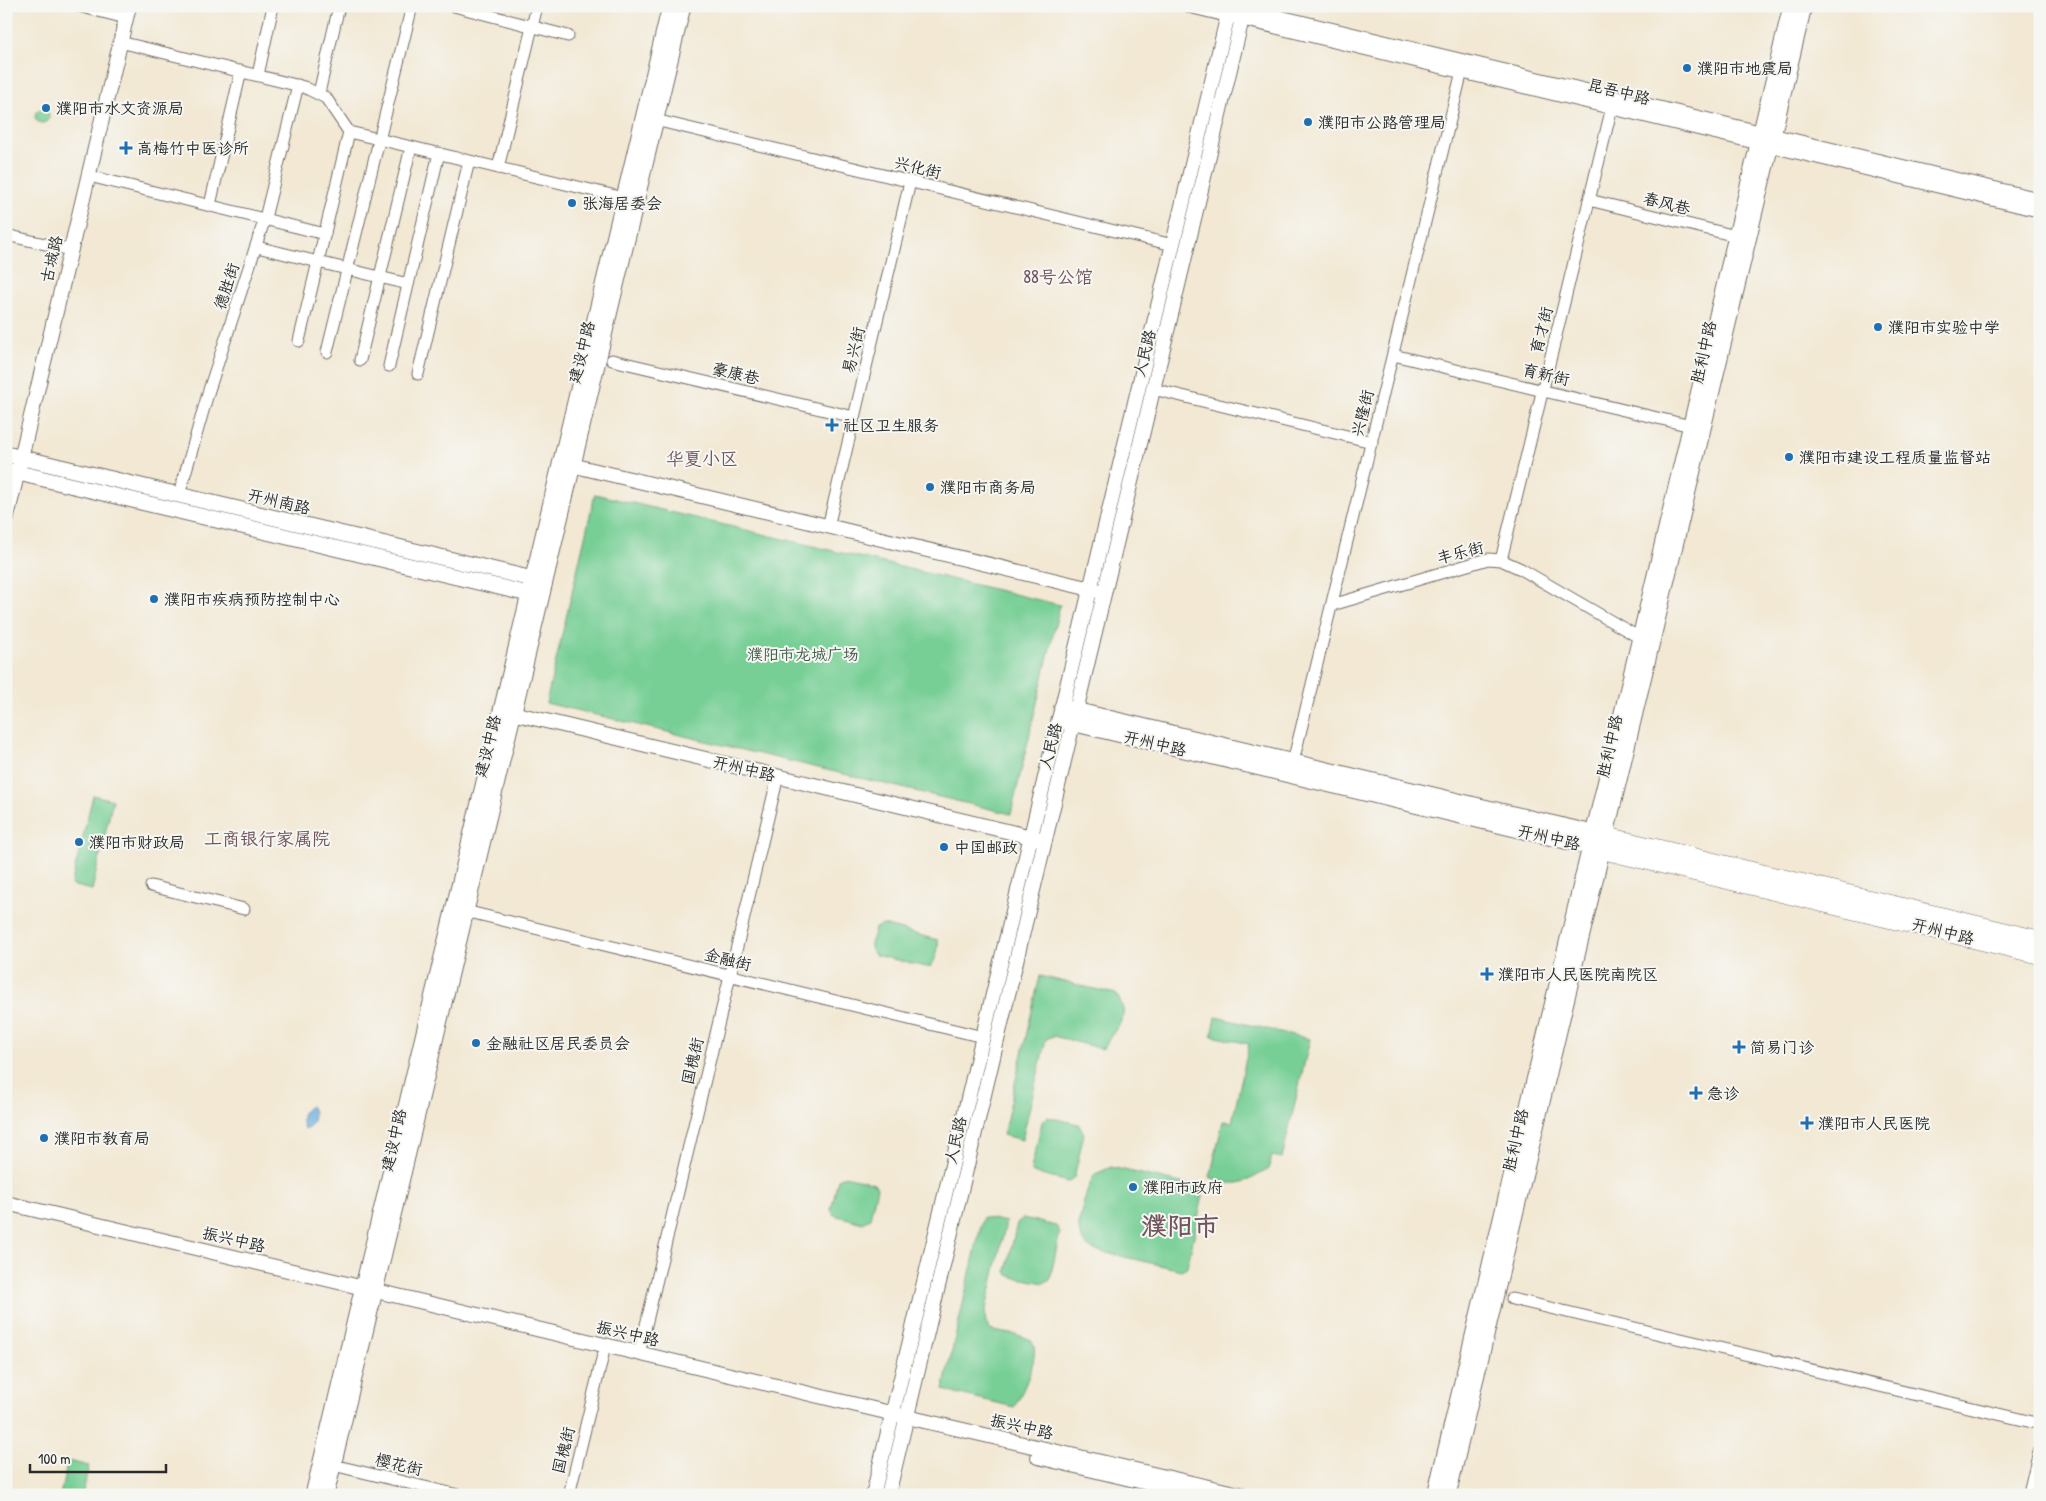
<svg xmlns="http://www.w3.org/2000/svg" width="2046" height="1501" font-family="'Patrick Hand','LXGW WenKai TC',sans-serif">
  <style>
    .green { fill: #77cf95; stroke: #517d60 }
    .water { fill: #68aede; stroke: #4a6c84 }
    .lines { fill: none; stroke-linecap: round; stroke-linejoin: round }
    .minor-casing { stroke: #716d66; stroke-width: 13 }
    .tertiary-casing { stroke: #716d66; stroke-width: 16 }
    .secondary-casing { stroke: #716d66; stroke-width: 17 }
    .primary-casing { stroke: #716d66; stroke-width: 19 }
    .minor { stroke: #fff; stroke-width: 11 }
    .tertiary { stroke: #fff; stroke-width: 14 }
    .secondary { stroke: #fff; stroke-width: 15 }
    .primary { stroke: #fff; stroke-width: 18 }
    .poi-dot { fill: #1f6fb2; stroke: #f6f6f2; stroke-width: 2 }
    .labels { text-anchor: middle; stroke-width: 4; stroke-linejoin: round; paint-order: stroke }
    .poi-label { font-size: 16px; fill: #2b2b2b; stroke: #f6f6f2; text-anchor: start }
    .street-label { font-size: 16px; fill: #2b2b2b; stroke: #f6f6f2 }
    .park-label { font-size: 16px; fill: #425c4b; stroke: #f6f6f2 }
    .neighbourhood-label { font-size: 18px; fill: #70545d; stroke: #f6f6f2 }
    .town-label { font-size: 26px; font-weight: bold; fill: #70545d; stroke: #f6f6f2 }
  </style>
  <rect width="100%" height="100%" fill="#f6f6f2"/>
  <filter id="ink" filterUnits="userSpaceOnUse"><feTurbulence type="fractalNoise" baseFrequency=".02" numOctaves="2"/><feDisplacementMap in="SourceGraphic" scale="10" xChannelSelector="R" yChannelSelector="G"/><feConvolveMatrix kernelMatrix="1 2 1 2 8 2 1 2 1" color-interpolation-filters="sRGB"/></filter>
  <filter id="wash" filterUnits="userSpaceOnUse"><feTurbulence type="fractalNoise" baseFrequency=".0096" numOctaves="4" result="noise"/><feDisplacementMap in="SourceGraphic" scale="20" xChannelSelector="R" yChannelSelector="G"/><feGaussianBlur stdDeviation="1.12" result="paint"/><feColorMatrix in="noise" values="0 0 0 0 0 0 0 0 0 0 0 0 0 0 0 0 0 1.4 0 .05"/><feComposite in="paint" operator="in"/></filter>
  <g filter="url(#wash)">
    <rect width="100%" height="100%" fill="#f2e8d3"/>
    <g class="green">
      <circle cx="42" cy="116" r="7"/>
      <polygon points="595,494 1060,605 1011,814 546,703"/>
      <polygon points="93,795 113,800 92,890 71,885"/>
      <path d="M883 925 938 940C939 948 936 960 931 966L926 967 875 955C867 948 873 937 875 928Z"/>
      <path d="M1040 976 1116 994C1129 1013 1123 1020 1111 1036 1107 1041 1108 1045 1102 1049L1053 1036 1046 1039 1022 1140 1003 1135Z"/>
      <path d="M1216 1017 1310 1039 1282 1158 1272 1156 1268 1169C1248 1182 1234 1189 1210 1177L1223 1121 1232 1122 1249 1044 1212 1036Z"/>
      <polygon points="1048,1117 1078,1124 1084,1133 1074,1178 1069,1182 1033,1173 1031,1169 1042,1122"/>
      <path d="M1111 1167 1194 1186 1201 1189 1203 1196 1187 1267 1181 1270 1094 1250C1086 1247 1079 1238 1079 1228 1079 1216 1088 1184 1095 1174Z"/>
      <polygon points="845,1176 875,1183 877,1188 870,1218 863,1223 834,1215 831,1210 838,1179"/>
      <path d="M983 1217 1006 1222 985 1314 986 1323 990 1330C1000 1333 1020 1334 1029 1339 1045 1348 1021 1396 1014 1407L943 1390Z"/>
      <polygon points="1023,1218 1056,1226 1060,1232 1050,1279 1044,1283 1013,1277 1008,1275 1006,1271 1017,1223"/>
      <polygon points="68,1461 89,1466 82,1495 60,1495"/>
    </g>
    <path class="water" d="M310 1106 313 1109C315 1117 314 1125 305 1129L303 1126C300 1118 302 1110 310 1106Z"/>
  </g>
  <g filter="url(#ink)">
    <g class="lines">
      <defs>
        <g id="minor">
          <polyline points="78,6 126,18"/>
          <polyline points="454,6 568,36"/>
          <polyline points="120,42 304,87 326,98 349,132 624,198"/>
          <polyline points="258,75 273,6"/>
          <polyline points="319,93 339,6"/>
          <polyline points="655,120 1173,245"/>
          <polyline points="498,168 537,6"/>
          <polyline points="89,176 325,234"/>
          <polyline points="1589,200 1736,236"/>
          <polyline points="210,205 241,71"/>
          <polyline points="6,235 71,250"/>
          <polyline points="257,247 408,284"/>
          <polyline points="299,341 349,132"/>
          <polyline points="327,352 412,6"/>
          <polyline points="1393,355 1691,426"/>
          <polyline points="360,360 411,147"/>
          <polyline points="612,360 854,417"/>
          <polyline points="389,366 439,153"/>
          <polyline points="418,374 469,161"/>
          <polyline points="1153,389 1372,442"/>
          <polyline points="179,495 209,390 265,218 298,85"/>
          <polyline points="828,527 910,182"/>
          <polyline points="1501,560 1612,107"/>
          <polyline points="1332,605 1488,559 1501,560 1521,569 1640,638"/>
          <polyline points="1293,762 1462,71"/>
          <polyline points="151,886 244,909"/>
          <polyline points="465,911 983,1037"/>
          <polyline points="1512,1299 2040,1424"/>
          <polyline points="639,1354 778,776"/>
          <polyline points="333,1465 458,1495"/>
          <polyline points="569,1495 603,1355"/>
        </g>
        <g id="tertiary">
          <polyline points="1191,6 2040,210"/>
          <polyline points="1236,7 2040,200"/>
          <polyline points="563,463 1099,591"/>
          <polyline points="6,521 129,6"/>
          <polyline points="504,711 1040,839"/>
          <polyline points="6,1203 907,1417 1243,1495"/>
          <polyline points="1038,1457 1198,1495"/>
          <polyline points="873,1495 1230,6"/>
          <polyline points="888,1495 1245,6"/>
          <polyline points="2030,1495 2040,1453"/>
        </g>
        <g id="secondary">
          <polyline points="6,454 541,581"/>
          <polyline points="6,470 537,596"/>
          <polyline points="1062,707 1593,833"/>
          <polyline points="1059,720 1590,847"/>
          <polyline points="313,1495 670,6"/>
          <polyline points="326,1495 683,6"/>
          <polyline points="1435,1495 1791,6"/>
          <polyline points="1448,1495 1804,6"/>
        </g>
        <g id="primary">
          <polyline points="1593,833 2040,940"/>
          <polyline points="1590,847 2040,955"/>
        </g>
      </defs>
      <use href="#minor" class="minor-casing"/>
      <use href="#tertiary" class="tertiary-casing"/>
      <use href="#secondary" class="secondary-casing"/>
      <use href="#primary" class="primary-casing"/>
      <use href="#minor" class="minor"/>
      <use href="#tertiary" class="tertiary"/>
      <use href="#secondary" class="secondary"/>
      <use href="#primary" class="primary"/>
    </g>
  </g>
  <g class="poi-dot">
    <circle cx="1687" cy="68" r="5"/>
    <circle cx="46" cy="108" r="5"/>
    <circle cx="1308" cy="122" r="5"/>
    <path d="M123.5 140.5h5v5h5v5h-5v5h-5v-5h-5v-5h5z"/>
    <circle cx="572" cy="203" r="5"/>
    <circle cx="1878" cy="327" r="5"/>
    <path d="M829.5 417.5h5v5h5v5h-5v5h-5v-5h-5v-5h5z"/>
    <circle cx="1789" cy="457" r="5"/>
    <circle cx="930" cy="487" r="5"/>
    <circle cx="154" cy="599" r="5"/>
    <circle cx="79" cy="842" r="5"/>
    <circle cx="944" cy="847" r="5"/>
    <path d="M1484.5 966.5h5v5h5v5h-5v5h-5v-5h-5v-5h5z"/>
    <circle cx="476" cy="1043" r="5"/>
    <path d="M1736.5 1039.5h5v5h5v5h-5v5h-5v-5h-5v-5h5z"/>
    <path d="M1693.5 1085.5h5v5h5v5h-5v5h-5v-5h-5v-5h5z"/>
    <path d="M1804.5 1115.5h5v5h5v5h-5v5h-5v-5h-5v-5h5z"/>
    <circle cx="44" cy="1138" r="5"/>
    <circle cx="1133" cy="1187" r="5"/>
  </g>
  <g class="labels">
    <g class="poi-label">
      <text x="1697" y="74">濮阳市地震局</text>
      <text x="56" y="114">濮阳市水文资源局</text>
      <text x="1318" y="128">濮阳市公路管理局</text>
      <text x="137" y="154">高梅竹中医诊所</text>
      <text x="582" y="209">张海居委会</text>
      <text x="1888" y="333">濮阳市实验中学</text>
      <text x="843" y="431">社区卫生服务</text>
      <text x="1799" y="463">濮阳市建设工程质量监督站</text>
      <text x="940" y="493">濮阳市商务局</text>
      <text x="164" y="605">濮阳市疾病预防控制中心</text>
      <text x="89" y="848">濮阳市财政局</text>
      <text x="954" y="853">中国邮政</text>
      <text x="1498" y="980">濮阳市人民医院南院区</text>
      <text x="486" y="1049">金融社区居民委员会</text>
      <text x="1750" y="1053">简易门诊</text>
      <text x="1707" y="1099">急诊</text>
      <text x="1818" y="1129">濮阳市人民医院</text>
      <text x="54" y="1144">濮阳市教育局</text>
      <text x="1143" y="1193">濮阳市政府</text>
    </g>
    <g class="street-label">
      <text transform="translate(1619 91) rotate(14)" y="6">昆吾中路</text>
      <text transform="translate(918 167) rotate(14)" y="6">兴化街</text>
      <text transform="translate(1667 203) rotate(14)" y="6">春风巷</text>
      <text transform="translate(51 259) rotate(-77)" y="6">古城路</text>
      <text transform="translate(226 286) rotate(-72)" y="6">德胜街</text>
      <text transform="translate(1541 330) rotate(-76)" y="6">育才街</text>
      <text transform="translate(853 350) rotate(-76)" y="6">易兴街</text>
      <text transform="translate(581 352) rotate(-76)" y="6">建设中路</text>
      <text transform="translate(1703 352) rotate(-77)" y="6">胜利中路</text>
      <text transform="translate(1144 353) rotate(-76)" y="6">人民路</text>
      <text transform="translate(736 373) rotate(13)" y="6">豪康巷</text>
      <text transform="translate(1546 374) rotate(13)" y="6">育新街</text>
      <text transform="translate(1362 413) rotate(-76)" y="6">兴隆街</text>
      <text transform="translate(279 501) rotate(13)" y="6">开州南路</text>
      <text transform="translate(1460 552) rotate(-14)" y="6">丰乐街</text>
      <text transform="translate(1155 743) rotate(13)" y="6">开州中路</text>
      <text transform="translate(487 746) rotate(-76)" y="6">建设中路</text>
      <text transform="translate(1050 746) rotate(-76)" y="6">人民路</text>
      <text transform="translate(1609 746) rotate(-77)" y="6">胜利中路</text>
      <text transform="translate(744 768) rotate(13)" y="6">开州中路</text>
      <text transform="translate(1549 837) rotate(13)" y="6">开州中路</text>
      <text transform="translate(1943 931) rotate(14)" y="6">开州中路</text>
      <text transform="translate(728 959) rotate(14)" y="6">金融街</text>
      <text transform="translate(692 1061) rotate(-77)" y="6">国槐街</text>
      <text transform="translate(393 1140) rotate(-77)" y="6">建设中路</text>
      <text transform="translate(955 1140) rotate(-77)" y="6">人民路</text>
      <text transform="translate(1515 1140) rotate(-77)" y="6">胜利中路</text>
      <text transform="translate(234 1239) rotate(13)" y="6">振兴中路</text>
      <text transform="translate(628 1333) rotate(13)" y="6">振兴中路</text>
      <text transform="translate(1022 1426) rotate(13)" y="6">振兴中路</text>
      <text transform="translate(563 1450) rotate(-76)" y="6">国槐街</text>
      <text transform="translate(399 1464) rotate(13)" y="6">樱花街</text>
    </g>
    <g class="park-label">
      <text x="803" y="660">濮阳市龙城广场</text>
    </g>
    <g class="neighbourhood-label">
      <text x="1058" y="283">88号公馆</text>
      <text x="702" y="465">华夏小区</text>
      <text x="267" y="845">工商银行家属院</text>
    </g>
    <g class="town-label">
      <text x="1180" y="1235">濮阳市</text>
    </g>
  </g>
  <rect width="2046" height="1501" fill="none" stroke="#f6f6f2" stroke-width="25"/>
  <path d="M30 1464v8h136v-8" fill="none" stroke="#2b2b2b" stroke-width="2.5"/>
  <text x="38" y="1464" font-size="15" fill="#2b2b2b" stroke="#f6f6f2" stroke-width="4" paint-order="stroke">100 m</text>
</svg>
